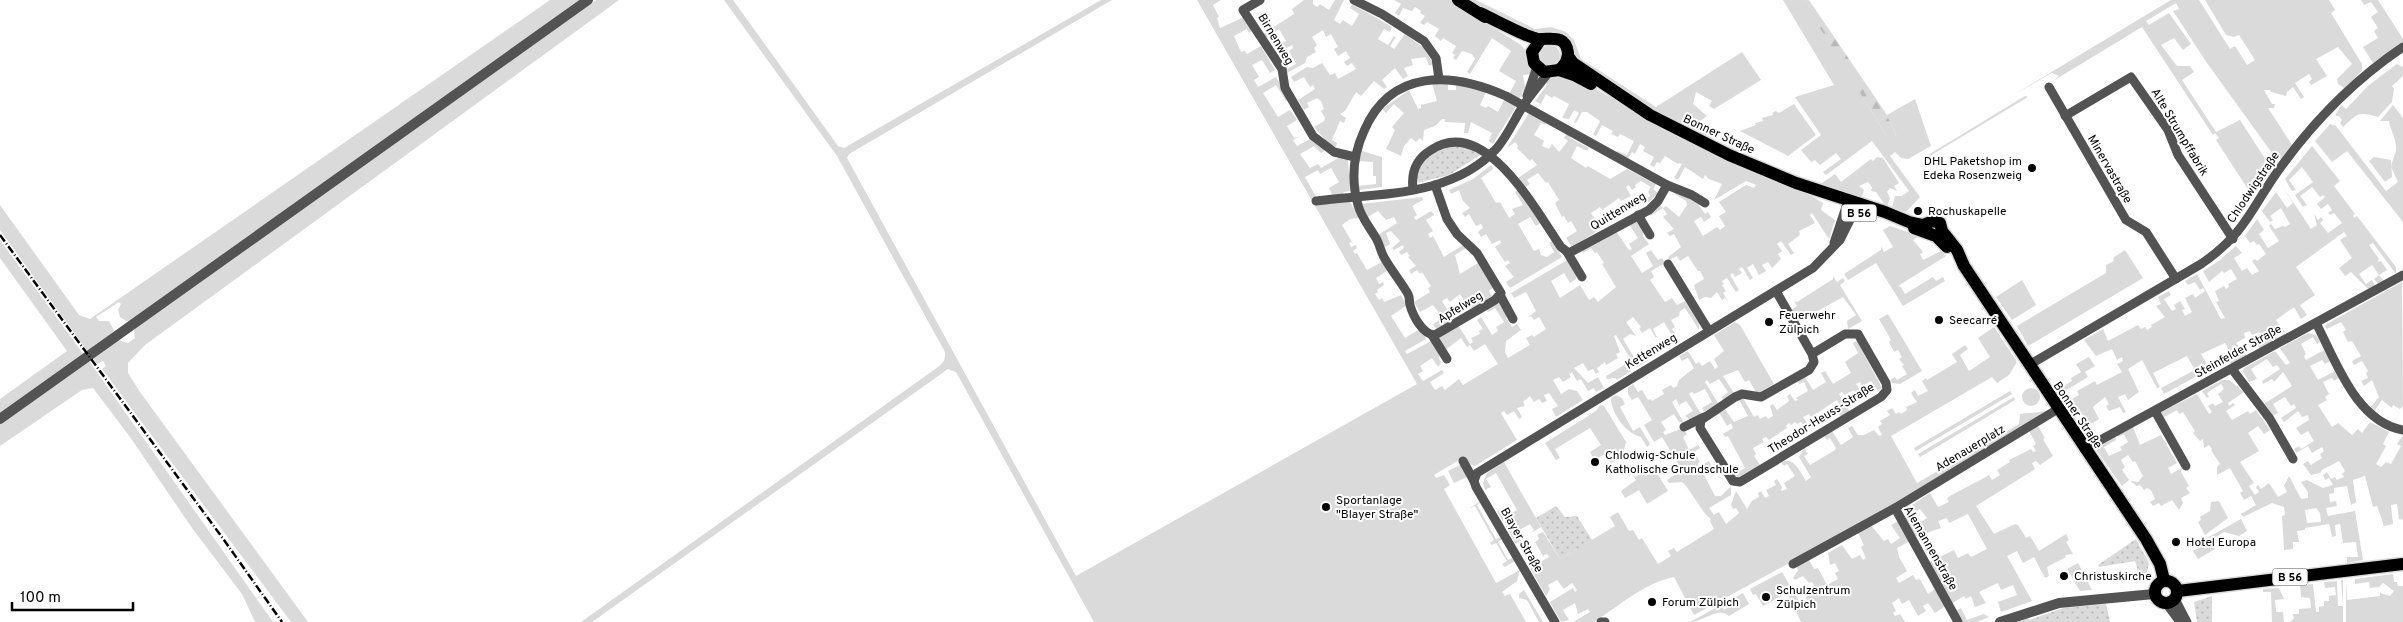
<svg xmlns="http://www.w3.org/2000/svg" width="2403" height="622" font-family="Overpass,sans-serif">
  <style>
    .green { fill: #dadada; fill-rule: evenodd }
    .forest { fill: url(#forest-firs) }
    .park { fill: url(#park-dots) }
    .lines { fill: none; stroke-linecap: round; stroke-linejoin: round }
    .primary-casing { stroke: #dbdbdb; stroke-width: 15 }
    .minor { stroke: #535353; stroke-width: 9 }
    .tertiary { stroke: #535353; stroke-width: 10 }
    .primary { stroke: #000; stroke-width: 12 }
    .rail { stroke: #000; stroke-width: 2.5; stroke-dasharray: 8 2.5 1 2.5; stroke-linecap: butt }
    .poi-dot { fill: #000; stroke: #fff; stroke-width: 2 }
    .labels { text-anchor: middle; stroke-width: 4; stroke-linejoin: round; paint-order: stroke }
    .shield { fill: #fff; stroke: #4c4c4c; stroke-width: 1 }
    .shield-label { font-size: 11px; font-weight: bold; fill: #000 }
    .street-label { font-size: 12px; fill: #000; stroke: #fff }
    .poi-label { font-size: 12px; fill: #000; stroke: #fff; text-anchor: start }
  </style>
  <defs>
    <pattern id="forest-firs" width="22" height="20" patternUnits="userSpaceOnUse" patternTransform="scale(1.25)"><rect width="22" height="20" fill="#dadada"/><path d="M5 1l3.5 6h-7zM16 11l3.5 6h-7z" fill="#b9b9b9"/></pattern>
    <pattern id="park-dots" width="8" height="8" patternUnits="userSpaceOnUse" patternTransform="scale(1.25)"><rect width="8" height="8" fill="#dadada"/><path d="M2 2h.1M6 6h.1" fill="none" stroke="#b9b9b9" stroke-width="1.8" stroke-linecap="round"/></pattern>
  </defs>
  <rect width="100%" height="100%" fill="#fff"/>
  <g class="green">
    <polygon points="550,0 581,0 131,321 126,321 120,317 118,310 121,304 119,302 96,317 99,321 109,321 114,330 112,333 88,352 0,230 0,205 79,315 90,319"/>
    <polygon points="596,0 619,0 145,345 128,363 128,373 140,392 308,622 291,622 102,369 106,366 103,361 97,364 93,358 118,340 128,343 135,338 134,330 139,325"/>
    <path d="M724 0H733L838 146 844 148 1101 0H1112L849 154 847 158 1076 576 1417 384 1197 0H1221L1213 5 1219 17 1217 18 1220 28 1244 17 1252 31 1249 33 1247 29 1234 36 1241 52 1245 51 1247 54 1261 46 1275 70 1270 73 1262 60 1252 65 1259 77 1254 80 1258 87 1276 77 1289 99 1286 101 1276 85 1263 93 1278 117 1290 110 1297 120 1287 126 1294 138 1300 136 1293 140 1297 146 1312 138 1326 150 1321 153 1314 146 1300 154 1310 168 1318 164 1321 168 1340 157 1348 159 1350 191 1344 192 1341 196 1333 197 1329 188 1339 182 1331 168 1320 174 1318 170 1305 177 1319 202H1350L1360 218 1350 219 1342 225 1352 242 1349 243 1351 247 1356 245 1357 248 1353 251 1355 254 1357 253 1367 270 1382 262 1387 271 1376 278 1379 284 1383 282 1384 285 1377 290 1378 292 1375 294 1379 300 1382 298 1384 302 1401 295 1407 305 1391 316 1405 338 1420 329 1426 339 1405 351 1407 354 1431 341 1440 353 1439 358 1441 363 1438 367 1432 358 1420 366 1423 371 1418 374 1423 381 1442 370 1444 373 1430 382 1435 390 1442 386 1445 390 1459 379 1463 385 1498 364 1485 344 1474 351 1470 345 1467 347 1461 338 1444 351 1438 339 1439 337 1458 325 1470 344 1473 342 1471 338 1480 334 1479 331 1483 329 1477 320 1481 317 1492 335 1498 331 1496 327 1504 322 1495 308 1488 312 1485 308 1496 301 1501 303 1508 313 1506 318 1512 327 1517 324 1521 330 1506 341 1505 352 1508 358 1530 345 1526 338 1532 335 1534 337 1546 329 1539 317 1534 320 1531 316 1527 318 1536 311 1526 292 1514 298 1511 293 1569 259 1576 271V279L1570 283 1564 273 1551 281 1560 298 1580 285 1589 300 1594 297 1598 302 1616 287 1602 264 1604 263 1597 252 1595 253 1591 248 1583 253 1582 250 1615 230 1629 250 1632 249 1629 244 1638 238 1629 224 1637 221 1644 229 1643 236 1649 244 1631 256 1642 273 1653 266 1646 253 1651 250 1658 260 1662 258 1665 263 1651 271 1654 277 1650 280 1665 302 1672 298 1677 305 1685 301 1699 323V330L1685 308 1680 311 1679 316 1671 320 1675 327 1672 329 1676 335 1673 337 1664 322 1653 329 1657 337 1656 338 1650 328 1642 333 1639 328 1641 327 1633 317 1626 322 1636 336 1630 334 1623 339 1635 359 1645 353 1649 360 1636 368 1616 335 1614 336 1620 352 1616 354 1618 358 1606 365 1605 362 1597 368 1599 372 1596 374 1593 369 1588 371 1583 363 1574 368 1588 383 1598 377 1604 388 1596 392 1594 388 1588 391 1581 379 1577 381 1572 372 1569 374 1571 377 1563 382 1559 377 1553 380 1561 394 1569 389 1577 391 1583 400 1556 417 1552 409 1558 406 1549 393 1544 395 1547 401 1542 403 1539 399 1534 402 1530 396 1523 402 1525 406 1517 408 1522 417 1519 419 1514 411 1507 415 1504 411 1501 413 1517 440 1475 466 1459 460 1434 475 1436 478 1444 475 1450 485 1444 489 1496 583 1520 570 1517 581 1502 592 1505 596 1510 594 1526 622H1094L956 372 948 369 592 622H581L938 367C944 363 945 360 945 352L837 156Z"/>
    <polygon points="1304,0 1313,0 1313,4 1317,7 1320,4 1329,10 1335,0 1344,0 1334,20 1340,24 1343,20 1352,26 1359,14 1350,8 1352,4 1392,27 1390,32 1384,29 1378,39 1388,45 1394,36 1396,37 1390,46 1394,49 1405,34 1424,48 1433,64 1429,66 1426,57 1411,59 1413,65 1404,68 1408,76 1403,79 1395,68 1382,80 1387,87 1384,89 1374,81 1361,96 1356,92 1345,111 1340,114 1346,118 1344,123 1340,121 1332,140 1337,143 1336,147 1329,144 1314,127 1324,121 1325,118 1321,111 1324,109 1321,101 1317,98 1307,103 1309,107 1304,110 1298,100 1315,89 1313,85 1310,87 1304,77 1294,82 1291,77 1307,67 1313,68 1322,63 1330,75 1335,73 1338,79 1356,69 1352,63 1347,66 1344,62 1350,58 1346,51 1338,56 1334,49 1338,47 1331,34 1326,37 1323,30 1312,37 1317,45 1314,48 1316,52 1307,57 1305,63 1287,73 1281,66 1284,64 1287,69 1296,64 1289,51 1293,48 1292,45 1283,50 1280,44 1286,41 1279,29 1265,38 1263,34 1294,14 1292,9"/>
    <path d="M1394 0H1450L1521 45C1529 52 1532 63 1531 74L1523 75 1525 87 1521 97 1518 99 1509 94 1516 81 1499 71 1511 51 1492 38 1470 74 1467 72 1475 59 1472 54 1462 51 1456 60 1453 58 1455 55 1452 53 1456 46 1443 38 1441 41 1435 36 1439 29 1427 22 1424 25 1420 23 1425 16 1420 13 1421 11 1415 7 1412 11 1403 8 1399 16 1395 13 1401 4Z"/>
    <polygon points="1466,0 1476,0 1535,29 1551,27 1566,32 1574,40 1581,59 1656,107 1742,52 1761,80 1714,109 1709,106 1712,101 1696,92 1693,104 1707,116 1692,127 1708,135 1705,138 1667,119 1580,65 1572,53"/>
    <polygon points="1783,0 1809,0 1805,2 1886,135 1897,137 1887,115 1915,99 1931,146 1908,159 1901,158 1895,152 1890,156 1920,197 1906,212 1892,208 1895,196 1902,196 1909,191 1872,141 1826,175 1823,172 1841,159 1836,153 1820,165 1815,160 1811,162 1801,150 1821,135 1795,97 1834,85"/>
    <polygon points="2171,0 2199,0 2230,49 2235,46 2247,65 2255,60 2239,35 2234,37 2226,35 2205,0 2329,0 2335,10 2331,13 2362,64 2362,71 2344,88 2338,84 2337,79 2352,64 2338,47 2316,59 2327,76 2311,85 2309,82 2312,79 2309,74 2295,83 2304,97 2301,99 2293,87 2287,92 2286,96 2271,92 2270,90 2264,90 2272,104 2275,104 2274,108 2268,108 2292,145 2281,159 2277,160 2207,63 2173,11 2179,9 2176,3 2146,21 2149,25 2169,13 2191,44 2183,50 2174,38 2161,45 2177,66 2190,66 2194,72 2182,80 2216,132 2240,120 2271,168 2271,172 2253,197 2216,140 2219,138 2215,133 2213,135 2142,27 2053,81 2059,76 2052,73 2015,94"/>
    <polygon points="2361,0 2378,0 2403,39 2403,42 2373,63 2363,47 2378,38 2374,31 2378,28 2371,17 2378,12 2371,2 2364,5"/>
    <circle cx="1550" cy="55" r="10"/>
    <path d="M2397 64 2403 67V76L2392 86 2394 89 2392 102 2378 117C2358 111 2357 114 2343 127L2340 123 2342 120 2339 116H2335L2341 105 2346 109 2369 85Z"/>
    <polygon points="1561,74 1582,81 1668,130 1805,192 1823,203 1821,210 1835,220 1829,239 1812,213 1810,215 1815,223 1799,231 1800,235 1788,244 1794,253 1791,255 1781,241 1777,244 1782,251 1778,254 1781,259 1772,268 1768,262 1762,265 1766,271 1759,275 1753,264 1747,268 1753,278 1750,280 1742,267 1739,269 1742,273 1735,277 1733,273 1730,275 1739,290 1736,292 1727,278 1722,281 1724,284 1722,285 1726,291 1723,293 1729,303 1725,298 1722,300 1717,292 1711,298 1705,297 1699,300 1694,285 1704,279 1700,271 1698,271 1688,256 1680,261 1677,256 1669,260 1668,257 1681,247 1674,234 1670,236 1667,233 1674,229 1663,217 1667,214 1663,208 1650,216 1648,213 1658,203 1663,208 1666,206 1679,217 1687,205 1686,201 1675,194 1677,192 1696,201 1705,214 1708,212 1711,217 1704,222 1701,217 1694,221 1703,236 1717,227 1720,230 1725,226 1719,216 1726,212 1719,202 1746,185 1754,188 1756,185 1746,181 1714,200 1722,184 1709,179 1705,175 1703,179 1685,167 1678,180 1674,178 1682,164 1679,163 1678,164 1665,156 1660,163 1657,162 1654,167 1650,165 1654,157 1643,151 1645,147 1640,144 1635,154 1632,152 1627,160 1615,154 1617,151 1627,155 1634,141 1620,134 1618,137 1611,134 1613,131 1602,125 1596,136 1593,135 1600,121 1587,112 1582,112 1576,123 1574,122 1579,113 1574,110 1569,119 1562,118 1569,104 1554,96 1552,98 1546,94 1541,104 1535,101 1547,85 1545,81"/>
    <polygon points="1448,82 1448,90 1456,90 1456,82 1487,90 1480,105 1486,108 1488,106 1498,112 1504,100 1515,105 1515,108 1493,144 1489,141 1492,133 1471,122 1468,133 1464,133 1465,123 1445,122 1445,119 1442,119 1435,126 1424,130 1423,141 1420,138 1416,142 1411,138 1404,146 1401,156 1386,149 1395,130 1392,127 1404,113 1394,104 1386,113 1382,109 1409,90 1418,109 1421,108 1421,105 1437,101 1432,83"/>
    <polygon points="2025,96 2028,97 1923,160 1923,158"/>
    <polygon points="1794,104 1816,135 1788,156 1740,131 1756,125 1755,123 1763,121 1762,118 1773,115 1772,113 1776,111 1779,113"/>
    <path d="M2393 105 2403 118V222L2347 151 2332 162 2315 141 2330 124 2336 126 2386 191 2398 182 2391 167C2392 161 2395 156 2396 150 2397 139 2390 130 2389 121H2380Z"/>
    <polygon points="1529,113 1546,122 1545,125 1541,123 1534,135 1544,141 1542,146 1549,149 1552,144 1559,152 1568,141 1564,138 1567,133 1571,136 1570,138 1589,148 1587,151 1577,146 1571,158 1586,168 1588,166 1610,179 1627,169 1656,184 1653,189 1658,193 1647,204 1645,199 1650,196 1648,192 1651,187 1641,181 1635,185 1636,187 1632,190 1629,185 1626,187 1631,196 1621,201 1619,198 1602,210 1600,207 1591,213 1597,223 1593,226 1596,232 1572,247 1566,238 1577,231 1571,221 1568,223 1564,216 1562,217 1555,203 1559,200 1548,182 1546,183 1538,173 1527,180 1530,184 1526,187 1518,178 1537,165 1532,159 1530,161 1517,148 1518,146 1515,142 1507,148"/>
    <polygon points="2312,146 2340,181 2334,186 2355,214 2353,215 2354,218 2357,216 2396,267 2396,274 2373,243 2369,245 2379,259 2377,262 2381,261 2387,270 2379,275 2384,281 2378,284 2374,279 2379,275 2372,265 2359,274 2366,284 2372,280 2375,286 2368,289 2351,272 2345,276 2339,268 2352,258 2340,240 2347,236 2344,232 2296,267 2315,295 2300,305 2307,315 2301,319 2294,307 2276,320 2285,332 2281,334 2276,327 2272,330 2277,339 2260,349 2257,344 2264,340 2260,332 2252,335 2250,331 2244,333 2245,338 2236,343 2247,356 2231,364 2225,354 2229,351 2225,343 2201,354 2207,364 2199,368 2201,374 2164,394 2161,388 2195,370 2187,356 2153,373 2160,387 2157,388 2142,360 2128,369 2139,392 2128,400 2125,394 2118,397 2126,412 2123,413 2120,407 2109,411 2106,406 2109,404 2105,397 2093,407 2099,419 2090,425 2077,407 2072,413 2065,403 2079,395 2077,391 2095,381 2097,385 2122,372 2117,364 2123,361 2122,357 2117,360 2112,349 2096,356 2084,340 2103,329 2108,341 2138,325 2141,329 2145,327 2147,330 2152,327 2151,325 2165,317 2156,306 2161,304 2158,297 2169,291 2171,295 2164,299 2172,311 2176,309 2174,305 2180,301 2185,309 2182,310 2185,316 2192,312 2185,298 2193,294 2195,298 2205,291 2203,288 2200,290 2195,282 2188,285 2185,281 2197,274 2221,319 2225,318 2216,302 2219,301 2215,291 2224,286 2226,289 2229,287 2228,284 2237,279 2231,269 2224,273 2222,271 2209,282 2203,271 2219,261 2236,246 2242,253 2234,258 2242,271 2247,268 2252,275 2259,271 2252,261 2255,259 2257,261 2266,254 2259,244 2257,245 2254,241 2250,243 2245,236 2257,219 2264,230 2259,234 2268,248 2279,241 2269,226 2271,224 2275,229 2283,226 2285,227 2290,224 2281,208 2270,216 2273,220 2270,222 2262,211 2276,192 2287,208 2293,203 2281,184 2311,229 2317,225 2314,214 2318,220 2321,217 2323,220 2320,223 2328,233 2342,223 2334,213 2330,215 2328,213 2332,210 2328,204 2321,209 2317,204 2325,197 2323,195 2320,197 2312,187 2300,196 2307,205 2303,207 2295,195 2313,182 2302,167 2289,180 2296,190 2292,191 2285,179"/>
    <polygon points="1359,150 1382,157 1382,187 1359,190 1357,186 1376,184 1376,176 1373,176 1373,162 1357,161"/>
    <polygon points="1877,157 1883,158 1899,183 1894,186 1897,191 1890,188 1887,192 1890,198 1887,207 1882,204 1883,202 1876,192 1871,191 1872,187 1868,182 1859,186 1864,190 1861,199 1819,185 1835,174 1841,182 1871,159 1873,161"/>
    <polygon points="2374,157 2391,160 2392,177 2385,182 2369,161"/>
    <polygon points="1491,165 1493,169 1481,178 1496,203 1500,202 1509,218 1515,214 1512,209 1523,205 1515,192 1518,190 1541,223 1536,226 1530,217 1518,224 1534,251 1539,249 1541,255 1547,257 1554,252 1549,243 1553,241 1562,257 1510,288 1506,282 1514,277 1505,266 1510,263 1508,260 1505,262 1495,247 1501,243 1500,240 1492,244 1486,234 1481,237 1478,232 1483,228 1481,224 1476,226 1469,214 1465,217 1462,213 1470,208 1463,201 1459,190 1451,194 1449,190 1473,179"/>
    <polygon points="1422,197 1423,200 1412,206 1417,215 1414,217 1416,220 1431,211 1434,215 1426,220 1433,231 1428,234 1430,238 1433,236 1444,257 1463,245 1466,248 1455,255 1460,274 1478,263 1494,287 1489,291 1492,296 1472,308 1468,301 1465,303 1460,294 1450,302 1447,298 1442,301 1453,320 1436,329 1433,324 1443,318 1433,305 1420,312 1414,302 1430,292 1428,288 1431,286 1422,272 1420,274 1417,270 1411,274 1409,270 1416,266 1408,257 1410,256 1407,252 1401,255 1399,252 1404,248 1403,245 1394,250 1392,248 1400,241 1391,231 1386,233 1390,244 1385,247 1378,235 1397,223 1394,217 1386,220 1378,211 1368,217 1361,204"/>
    <polygon points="1890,226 1919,236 1913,240 1923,252 1920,254 1923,260 1941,251 1946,256 1898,286 1901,287 1905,294 1933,277 1936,281 1943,277 1945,281 1903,306 1876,263 1848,280 1844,274 1881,250 1881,246 1884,252 1893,247 1883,230"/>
    <polygon points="0,240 84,355 0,414 0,399 67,351 0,258"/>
    <polygon points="2125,250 2143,278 2028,346 2017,326 2106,273 2106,265 2114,261 2113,258"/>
    <polygon points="1833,276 1837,282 1843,278 1845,281 1840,285 1862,321 1848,329 1847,321 1856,315 1843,297 1798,322 1791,310 1797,306 1794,301 1797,302 1833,279"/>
    <polygon points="2022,280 2036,305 2012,320 1996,297"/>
    <polygon points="2402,282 2403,406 2400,409 2393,405 2392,408 2382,400 2375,410 2378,413 2376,416 2368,410 2379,397 2372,380 2364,386 2361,381 2368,378 2366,373 2368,371 2362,361 2354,365 2352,361 2361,356 2352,341 2348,342 2343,332 2346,330 2341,322 2327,329 2325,325"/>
    <polygon points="1888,314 1922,371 1900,384 1892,383 1890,380 1895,377 1897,380 1907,374 1902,366 1904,365 1899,359 1902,357 1898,350 1894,352 1889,342 1891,340 1879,319"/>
    <path d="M1735 322 1740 325 1774 384 1757 394 1749 380 1745 382 1738 370 1723 376 1734 393 1723 400 1722 397 1728 392 1719 379 1710 384 1707 380 1705 382 1718 403 1704 412 1702 408 1712 402 1705 389 1694 394 1692 392 1689 394 1701 414 1690 420 1685 416 1693 411 1686 401 1679 405 1676 399 1672 402 1684 423 1679 422 1674 414 1661 422 1666 430 1663 432 1665 435 1683 428 1687 434 1683 437 1689 450 1698 445 1700 448 1694 452 1700 462 1698 463 1699 467 1709 461 1711 465 1702 471 1715 496H1721L1731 486V495L1709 508 1714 515 1719 512 1726 524 1739 513 1736 508 1733 509 1731 505 1736 491 1747 509 1752 501 1759 497 1758 493 1761 491 1765 498 1769 496 1766 490 1776 485 1774 481 1777 479 1782 487 1781 491 1787 489 1784 483 1795 476 1787 464 1784 466 1781 462C1795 457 1799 470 1806 481L1811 477 1799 457 1804 448 1808 454 1804 456 1810 465 1835 450 1836 448 1830 438 1827 440 1824 436 1832 431 1841 445 1853 437 1848 428 1852 426 1858 435H1864L1874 430 1879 436 1882 435 1878 427 1882 424 1880 421 1890 415 1887 411 1892 408 1896 414 1899 412 1901 414 1907 410 1906 407 1917 402 1911 393 1915 390 1918 396 1928 391 1922 381 1926 378 1927 380 1957 362 1952 354 1965 345 1968 349 1960 355 1969 371 1990 357 1978 338 1994 327 2017 362 2009 375 1997 383 1992 377 1891 436 1917 483 2019 424 2020 414 2048 411 1892 507 1694 615 1674 577C1644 583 1619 606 1594 622H1573L1590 612 1588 609 1578 614 1575 603 1563 610 1569 620 1561 622 1550 602 1573 588 1575 592 1577 590 1572 583 1564 589 1557 580 1548 585 1550 589 1546 596 1530 568 1549 557 1547 554 1543 556 1535 542 1539 539 1537 535 1543 532 1560 559 1615 526 1610 517 1618 512 1629 531 1633 530 1639 540 1642 538 1658 564 1671 556 1668 551 1674 548 1677 552 1714 529 1710 521 1711 519 1706 515 1686 486 1682 482 1669 483 1667 480 1682 470 1662 437 1654 442 1644 425 1652 420 1638 397 1632 400 1628 394V388L1633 384 1638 392 1642 390 1648 400 1651 399 1652 401 1664 394 1662 390 1671 385 1673 388 1677 386 1679 380 1694 368 1688 358 1682 361 1679 356 1688 351 1696 364 1699 362 1702 366 1710 361 1715 369 1718 367 1714 359 1724 351 1714 335Z"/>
    <path d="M2308 333 2316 335 2320 342 2317 344 2313 337 2301 344 2306 354 2304 356 2306 360 2324 350 2330 361 2325 364 2322 360 2310 366 2318 380 2335 371 2339 378 2334 381 2332 378 2323 382 2329 394 2325 397 2327 400 2318 405 2332 427 2338 423 2352 435 2358 429 2362 433 2370 422 2389 432 2383 444 2386 446 2376 464 2381 467 2386 462 2391 464 2401 446 2397 444 2403 435V520L2399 519 2397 504 2391 505 2393 524 2384 526 2377 506 2373 507 2365 476 2353 480 2356 502 2351 505 2347 486 2334 488V493L2329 494 2330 502 2336 501 2337 506 2326 508 2328 516 2355 511 2363 560 2347 563V557H2358L2356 542 2343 543 2340 524 2335 525 2336 536 2332 537 2329 524 2305 528 2306 541 2305 530 2297 531 2299 542H2293V549L2284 550 2282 516 2285 515 2284 507 2272 503 2243 517 2241 514 2256 505 2251 496 2244 500 2240 493 2243 491 2230 468 2217 475V467L2220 464 2211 450 2212 449 2209 445 2204 448 2203 439 2200 441 2193 433 2195 431 2183 412 2179 414 2177 410 2164 417 2161 412 2197 394 2209 414 2212 412 2208 406 2213 403 2215 406 2223 402 2218 394 2224 389 2221 384 2207 393 2209 397 2207 398 2202 391 2222 380H2229L2244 392 2228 403 2229 406 2233 403 2235 405 2226 411 2232 420 2248 411 2250 414 2256 410 2270 430 2264 434 2258 426 2248 433 2259 451 2240 462 2254 483 2249 486 2255 495 2259 492 2256 487 2258 485 2261 489 2269 483 2278 497 2287 492 2284 486 2289 476 2301 499 2308 498V492L2301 482 2307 480 2323 488 2333 485 2329 478 2325 480 2323 475 2327 472 2331 479 2335 477 2337 480 2344 477 2342 474 2345 471 2339 461 2322 470 2320 473 2311 475 2303 464 2308 461 2311 465 2322 458 2320 454 2324 451 2322 447 2312 453 2308 446 2296 453 2294 449 2299 446 2301 449 2314 441 2308 431 2301 435 2296 428 2309 420 2308 415 2302 417 2298 411 2284 422 2281 418 2296 408 2294 404 2291 406 2285 397 2273 404 2278 413 2273 416 2264 404 2292 386 2283 372 2274 382 2272 379 2263 384 2262 381 2280 369 2277 365 2273 367 2267 359 2251 369 2257 379 2249 382 2243 372 2244 368 2275 351 2286 365 2290 363 2280 348ZM2316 508 2320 513 2321 522 2307 523 2305 510Z"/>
    <polygon points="1857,341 1882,388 1878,391 1871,381 1862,386 1860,382 1856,384 1862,393 1857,396 1854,390 1844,395 1842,392 1839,394 1850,412 1841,418 1839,414 1843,411 1837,400 1811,417 1809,414 1803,417 1809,426 1806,428 1801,422 1797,424 1795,422 1791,425 1789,423 1786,426 1787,428 1769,440 1766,437 1762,439 1764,442 1753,448 1756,454 1754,456 1760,465 1740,477 1735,476 1729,469 1731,468 1736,473 1745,468 1728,436 1725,437 1723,434 1733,428 1731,423 1727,426 1720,414 1710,418 1725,409 1734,422 1748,416 1738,398 1743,398 1754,417 1758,415 1760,419 1766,416 1768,419 1773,416 1770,406 1773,404 1777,410 1789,401 1787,396 1790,394 1795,401 1798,400 1796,398 1808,391 1804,382 1799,384 1798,381 1805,377 1813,390 1826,382 1821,373 1825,371 1833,384 1851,373 1845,362 1858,353 1853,343"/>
    <polygon points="2089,357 2095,366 2085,372 2088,377 2060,394 2057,390 2072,381 2071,378 2081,372 2076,364"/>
    <polygon points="89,361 273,622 255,622 242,594 192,528 130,437 93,388 82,390 0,446 0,424"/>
    <polygon points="1626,364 1631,371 1617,380 1615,378 1607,379 1606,376"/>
    <circle cx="2031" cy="397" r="9"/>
    <polygon points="2010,391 2012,394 1916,451 1914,448"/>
    <path d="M1616 395 1622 398 1625 404 1620 407 1633 431 1640 427 1650 444 1647 447 1641 437C1627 434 1611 414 1611 398Z"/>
    <polygon points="2014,397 2015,400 1920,457 1918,454"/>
    <polygon points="1600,405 1604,406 1626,442 1622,457 1611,463 1605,454 1594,460 1590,452 1601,445 1590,428 1555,449 1560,458 1556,460 1545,443 1596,411"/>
    <path d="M2038 426 2045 438 2043 439 2053 456 2040 465 2036 461 2032 463 2035 469 1976 506 1994 534 2015 524 2018 525 2026 538 2030 536 2039 551 2066 534 2069 540 2066 542 2073 554 2065 555 2066 557 2047 567 2049 576 2045 578 2034 557 2023 563 2017 551 2007 556 2032 601 2001 612 1998 602 2017 595 2013 585 2001 590 1998 583 1979 592 1986 603 1975 607 1971 596 1966 599 1964 596 1951 604 1929 562 1954 550 1958 558 1968 553 1971 557 1987 549 1968 514 1949 523 1947 518 1938 521 1941 528 1914 537 1905 518 1911 514 1917 524 1927 518 1920 509 1916 511 1912 505 1930 493 1938 507 1949 502 1947 498C1961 489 1974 484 1989 475L1992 480 2000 475 1997 470 2010 462 2009 460 2031 449 2033 452 2036 451 2033 446 2036 444 2029 431Z"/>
    <polygon points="2133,427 2140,445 2161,435 2177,463 2168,468 2171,474 2182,468 2181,472 2189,486 2186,488 2190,493 2181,498 2183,503 2179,510 2172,500 2161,506 2159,503 2153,506 2150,502 2155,499 2151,490 2147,488 2144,490 2140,485 2137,486 2130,481 2138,482 2143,476 2135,461 2133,462 2128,455 2121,460 2125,467 2122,470 2129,480 2122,486 2094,447 2115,436 2116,440 2104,447 2109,456 2122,450 2120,447 2128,442 2124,434 2118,437 2117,435"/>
    <polygon points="1504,462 1541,527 1531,533 1534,530 1530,524 1518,531 1523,539 1516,544 1506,526 1511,523 1508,517 1502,520 1497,511 1502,509 1506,516 1517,510 1496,473 1486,479 1491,487 1485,490 1483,483 1487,473"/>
    <polygon points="1462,464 1467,477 1454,483 1448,471"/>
    <polygon points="1625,464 1627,464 1635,477 1643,472 1646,476 1651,473 1649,469 1654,468 1668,491 1647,504 1639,490 1625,498 1621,491 1636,480 1632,474 1629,476 1624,467"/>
    <polygon points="2219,501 2228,518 2205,535 2198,522 2201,520 2200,517 2210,511 2211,502"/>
    <polygon points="1479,502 1481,502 1477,505 1496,539 1501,537 1502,539 1498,542 1508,560 1512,558 1515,561 1505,567 1502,564 1507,561 1496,543 1492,545 1490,543 1494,540 1475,506 1470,508"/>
    <polygon points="2241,519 2247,531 2239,536 2224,532 2211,540 2215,549 2198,559 2193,551 2202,546 2200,542"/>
    <polygon points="1898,521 1910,541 1897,548 1899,557 1907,571 1896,578 1899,583 1913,575 1916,580 1920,579 1928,594 1937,588 1947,605 1935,613 1928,603 1923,606 1926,611 1918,616 1909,600 1902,604 1899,598 1892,603 1896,611 1893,613 1895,616 1900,614 1905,622 1801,622 1787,593 1763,606 1756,594 1753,595 1750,589 1782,572 1804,609 1810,605 1806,597 1817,590 1812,582 1809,583 1803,576 1795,580 1793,578 1798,570 1796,564 1808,558 1814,569 1818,568 1827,585 1838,579 1835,573 1839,571 1835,563 1830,565 1828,553 1842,545 1852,559 1860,555 1863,560 1866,558 1861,547 1864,545 1857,531 1870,524 1884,541 1888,539 1891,544 1900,538 1891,525"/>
    <polygon points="2078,563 2092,590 2080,591 2067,569"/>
    <polygon points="2393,574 2394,582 2397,582 2398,586 2403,586 2403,622 2346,622 2346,580 2347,600 2380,596 2380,593 2390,596 2394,591 2383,583 2379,587 2370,588 2369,582 2355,584 2355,579"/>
    <polygon points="2341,580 2343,580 2343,622 2289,622 2294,619 2293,614 2299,614 2299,609 2311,608 2310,598 2301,597 2300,585 2313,584 2316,612 2319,612 2319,607 2324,606 2324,601 2329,601 2329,596 2336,595 2335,587 2325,588 2324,582 2337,581 2338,606 2343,606"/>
    <polygon points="2279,588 2284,599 2275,600 2276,612 2283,612 2284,622 2272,622 2271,592 2263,592 2263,589"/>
    <polygon points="1524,590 1543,622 1539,622 1527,600 1519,598 1519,594"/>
    <path d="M1743 593 1749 604 1729 616C1717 606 1704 622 1690 622L1721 605 1724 610 1729 607 1727 602Z"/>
    <polygon points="1961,608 1967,620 1984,614 1989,617 1977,622 1960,622 1956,611"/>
  </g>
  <polygon class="forest" points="1809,0 1887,115 1897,137 1894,139 1890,139 1886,135 1804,2"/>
  <g class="park">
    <polygon points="1458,144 1482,154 1449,175 1418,183 1415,173 1429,154"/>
    <polygon points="1556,506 1565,517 1577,516 1592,540 1560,559 1536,518"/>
    <polygon points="2136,539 2149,563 2146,576 2140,577 2135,561 2099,567 2098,565"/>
    <polygon points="2212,596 2212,622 2197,622 2194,602"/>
    <polygon points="2106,604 2110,622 2016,622 2028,618 2029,620 2063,608"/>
  </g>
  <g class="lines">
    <defs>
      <g id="primary">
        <polyline points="1458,0 1485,17"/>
        <path d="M1480 13C1495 20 1510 28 1526 35 1530 36 1537 40 1541 39 1552 39 1566 35 1568 53 1568 61 1564 66 1559 70L1544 72 1534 63 1532 52 1541 39"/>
        <polyline points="1568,56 1573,63 1650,115 1729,155 1796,183 1885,212 1909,222 1923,225 1933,221 1940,223 1942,231 1957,250 1964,266 2146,539 2160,564 2164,580"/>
        <polyline points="1559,70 1574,75 1591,84"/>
        <polyline points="1914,228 1936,236 1947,247"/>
        <circle cx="2166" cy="592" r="11"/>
        <polyline points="2178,591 2403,564"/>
      </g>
    </defs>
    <use href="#primary" class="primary-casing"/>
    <g class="minor">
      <polyline points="1260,0 1243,10 1282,69 1285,88 1313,136 1334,152 1355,157"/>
      <polyline points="1354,0 1382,14 1424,41 1436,58 1439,79"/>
      <polyline points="2049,87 2126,220 2146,232 2176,279"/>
      <polyline points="1527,96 1537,67"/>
      <polyline points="2065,116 2131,77 2168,130 2178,155 2233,239"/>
      <polyline points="1667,185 1692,195 1705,203"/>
      <path d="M1413 189C1411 173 1416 159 1431 150 1485 114 1536 211 1561 247L1569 253 1649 210 1658 201 1667 185 1506 96C1452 72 1391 68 1364 131 1353 155 1351 180 1358 205 1361 217 1370 228 1376 238 1380 245 1381 253 1385 259 1392 271 1401 282 1408 294 1410 298 1409 301 1410 305 1413 316 1423 335 1435 335L1495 300 1501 293 1477 253 1457 234 1447 219 1435 185"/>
      <path d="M1316 201C1377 193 1452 198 1497 148 1508 135 1514 120 1523 106 1531 94 1540 84 1548 73"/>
      <polyline points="1638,215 1650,235"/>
      <polyline points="1834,243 1848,201"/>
      <polyline points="1567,252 1582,277"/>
      <polyline points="1668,264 1709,331"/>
      <polyline points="1776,291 1812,354 1845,334 1858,334 1886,383 1887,390 1881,397 1740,482 1733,481 1700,428 1701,420 1735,397 1742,394 1761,397 1809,370 1814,362 1812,354"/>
      <polyline points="1500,295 1513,319"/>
      <path d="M2316 323C2336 361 2356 422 2403 430"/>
      <polyline points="1432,335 1447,359"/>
      <path d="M2029 365 2201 264C2248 232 2252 205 2283 164 2316 119 2357 78 2403 47"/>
      <polyline points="2232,369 2270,419 2293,459"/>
      <polyline points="2155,411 2186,466"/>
      <polyline points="1684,427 1704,417"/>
      <polyline points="2084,449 2403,275"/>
      <polyline points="1463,461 1474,481"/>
      <polyline points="1895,508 2058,409"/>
      <polyline points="1793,564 1895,508 1958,622"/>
      <polyline points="2175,599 2187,622"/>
      <polyline points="2166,603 2180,622"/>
      <polyline points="1555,622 1476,487 1474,481 1477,473 1813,268 1840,240 1858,204"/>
      <polyline points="1601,622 1605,622"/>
    </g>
    <g class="tertiary">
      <polyline points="0,419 588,0"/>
      <polyline points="2000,622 2059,603 2154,594"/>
    </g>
    <use href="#primary" class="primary"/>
    <polyline class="rail" points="0,235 224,540 282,622"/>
  </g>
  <g class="poi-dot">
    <circle cx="2032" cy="168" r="5"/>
    <circle cx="1918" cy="211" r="5"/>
    <circle cx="1939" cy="320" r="5"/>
    <circle cx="1769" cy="322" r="5"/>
    <circle cx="1595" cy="462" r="5"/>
    <circle cx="1326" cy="507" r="5"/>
    <circle cx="2176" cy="542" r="5"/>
    <circle cx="2064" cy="576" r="5"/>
    <circle cx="1766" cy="597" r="5"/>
    <circle cx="1652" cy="602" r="5"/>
  </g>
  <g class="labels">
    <g class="shield">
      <rect x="1841.5" y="204.5" width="35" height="17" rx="4"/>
      <rect x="2272.5" y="568.5" width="35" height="17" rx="4"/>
    </g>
    <g class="shield-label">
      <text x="1859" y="217">B 56</text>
      <text x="2290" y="581">B 56</text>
    </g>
    <g class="street-label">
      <text transform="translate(1276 39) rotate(59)" y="4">Birnenweg</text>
      <text transform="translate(2180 132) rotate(59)" y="4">Alte Strumpffabrik</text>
      <text transform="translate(1719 134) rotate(25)" y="4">Bonner Straße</text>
      <text transform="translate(2110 169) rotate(60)" y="4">Minervastraße</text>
      <text transform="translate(2253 187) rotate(-56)" y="4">Chlodwigstraße</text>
      <text transform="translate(1618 211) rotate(-31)" y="4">Quittenweg</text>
      <text transform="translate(1460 307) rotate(-31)" y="4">Apfelweg</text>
      <text transform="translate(1651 351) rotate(-31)" y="4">Kettenweg</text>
      <text transform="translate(2238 351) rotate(-29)" y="4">Steinfelder Straße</text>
      <text transform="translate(2078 415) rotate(56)" y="4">Bonner Straße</text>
      <text transform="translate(1821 418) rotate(-32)" y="4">Theodor-Heuss-Straße</text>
      <text transform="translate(1970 448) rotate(-31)" y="4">Adenauerplatz</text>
      <text transform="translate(1522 540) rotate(60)" y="4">Blayer Straße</text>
      <text transform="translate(1931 548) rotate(60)" y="4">Alemannenstraße</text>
    </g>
    <g class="poi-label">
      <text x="2022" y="165" text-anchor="end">DHL Paketshop im<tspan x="2022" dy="14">Edeka Rosenzweig</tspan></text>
      <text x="1928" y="215">Rochuskapelle</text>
      <text x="1779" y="319">Feuerwehr<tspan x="1779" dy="14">Zülpich</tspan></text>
      <text x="1949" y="324">Seecarré</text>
      <text x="1605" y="459">Chlodwig-Schule<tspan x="1605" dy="14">Katholische Grundschule</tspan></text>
      <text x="1336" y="504">Sportanlage<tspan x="1336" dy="14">"Blayer Straße"</tspan></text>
      <text x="2186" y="546">Hotel Europa</text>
      <text x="2074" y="580">Christuskirche</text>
      <text x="1776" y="594">Schulzentrum<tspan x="1776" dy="14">Zülpich</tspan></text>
      <text x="1662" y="606">Forum Zülpich</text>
    </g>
  </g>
  <path d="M12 602v8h121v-8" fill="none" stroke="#000000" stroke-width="2.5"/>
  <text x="20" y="602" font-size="15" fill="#000000" stroke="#ffffff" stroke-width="4" paint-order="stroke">100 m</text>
</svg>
